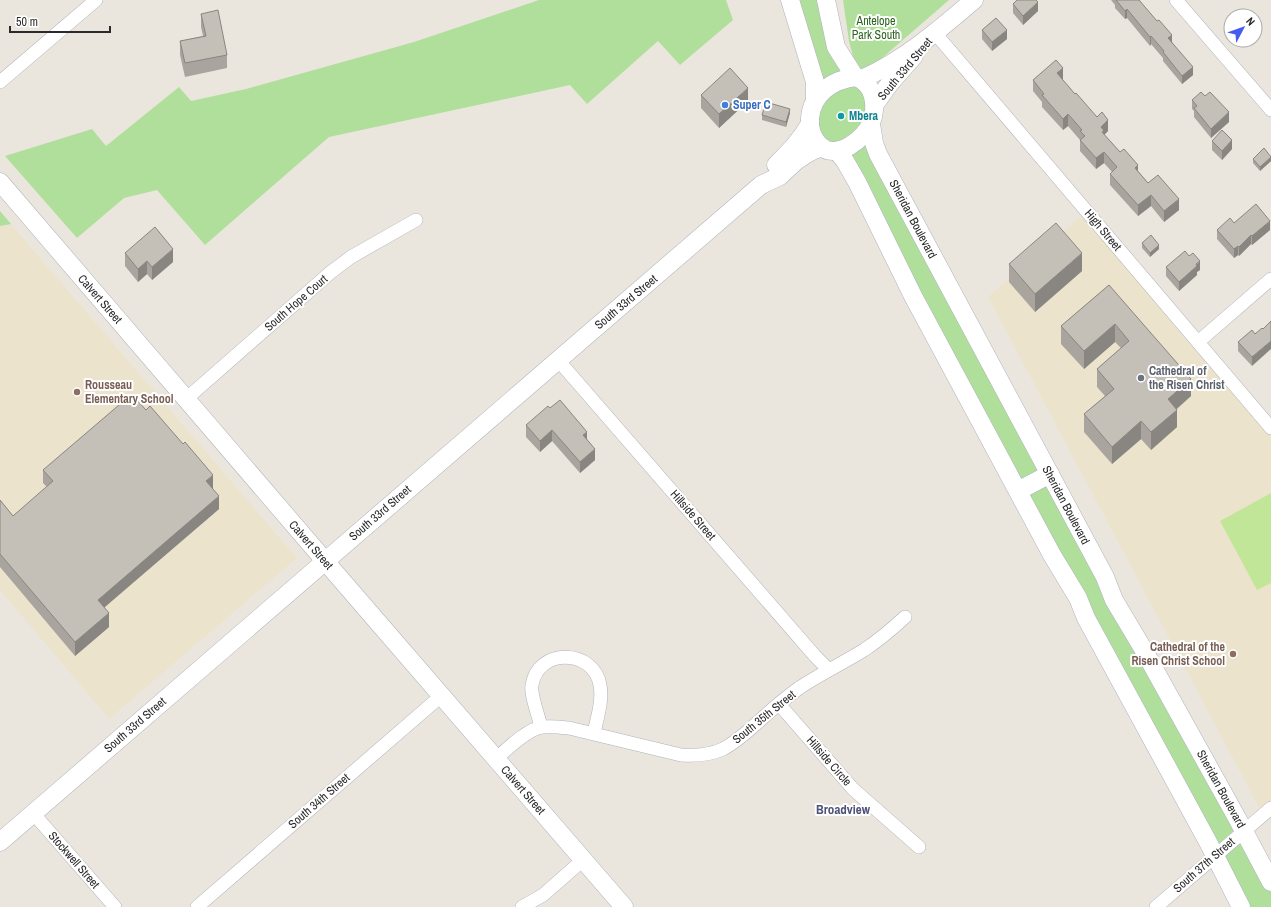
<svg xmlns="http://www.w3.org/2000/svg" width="1271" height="907" font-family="'Archivo Narrow',sans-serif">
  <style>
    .education { fill: #ece3cd }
    .green { fill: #b0df9c }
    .pitch { fill: #c1e698 }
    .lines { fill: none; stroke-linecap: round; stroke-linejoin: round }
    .street-casing { stroke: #b0b2bd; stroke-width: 14 }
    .secondary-casing { stroke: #b0b2bd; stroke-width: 19 }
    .street { stroke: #fff; stroke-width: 13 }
    .secondary { stroke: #fff; stroke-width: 18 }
    .wall { fill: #a9a59e }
    .shaded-wall { fill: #898681 }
    .building { fill: #c4c0b8; stroke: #898681 }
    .shop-dot { fill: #3f7fe0; stroke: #fff; stroke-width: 1.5 }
    .culture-dot { fill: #0f9aa8; stroke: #fff; stroke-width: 1.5 }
    .worship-dot { fill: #6b7280; stroke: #fff; stroke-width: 1.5 }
    .education-dot { fill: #8d6e63; stroke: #fff; stroke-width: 1.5 }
    .labels { text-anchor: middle; stroke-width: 4; stroke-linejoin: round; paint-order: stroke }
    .park-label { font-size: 12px; fill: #29641d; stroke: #fff }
    .street-label { font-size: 12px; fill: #2a2a2a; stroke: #fff }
    .shop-label { font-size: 12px; font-weight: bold; fill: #366cbe; stroke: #fff; text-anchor: start }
    .culture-label { font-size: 12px; font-weight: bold; fill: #0d838f; stroke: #fff; text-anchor: start }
    .worship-label { font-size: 12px; font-weight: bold; fill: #5b616d; stroke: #fff; text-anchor: start }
    .education-label { font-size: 12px; font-weight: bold; fill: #785e54; stroke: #fff; text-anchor: start }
    .neighbourhood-label { font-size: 13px; font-weight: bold; fill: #4d5279; stroke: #fff }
  </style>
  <rect width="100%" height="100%" fill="#ebe6dd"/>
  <g class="education">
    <polygon points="1087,211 1271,428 1271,808 1263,815 988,297"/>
    <polygon points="11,224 297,558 109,719 0,590 0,226"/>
  </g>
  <g class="green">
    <polygon points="539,0 726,0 733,20 680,65 658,41 587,104 570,85 329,137 205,245 157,190 124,198 77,238 5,156 92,129 106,146 179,87 191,101 246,89 414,42"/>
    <polygon points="790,0 826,0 836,47 862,79 871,124 1271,882 1271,907 1241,907 857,182 822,147 815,99"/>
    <polygon points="843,0 949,0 875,64 866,70 859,68 855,64 849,41"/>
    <polygon points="0,211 11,224 0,226"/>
  </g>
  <polygon class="pitch" points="1271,493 1271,583 1257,590 1220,521"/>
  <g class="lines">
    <defs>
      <g id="street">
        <polyline points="1176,0 1271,110"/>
        <polyline points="935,33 1271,428"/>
        <polyline points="0,82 96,0"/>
        <polyline points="1198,342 1271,279"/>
        <polyline points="558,360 815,656 828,669"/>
        <polyline points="186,399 331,272 351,257 416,220"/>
        <polyline points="779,704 853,789 919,847"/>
        <path d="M541 727C539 717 530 694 532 685 538 647 594 649 600 685 603 701 597 718 594 733"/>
        <path d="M496 759C507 749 528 728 543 727 552 726 560 727 569 728L681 755C695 756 710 755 723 749 736 742 746 733 757 723 770 711 784 699 799 688 820 674 843 663 864 650 879 640 892 629 905 617"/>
        <polyline points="33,813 115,907"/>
        <polyline points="197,907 441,696"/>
        <polyline points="522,907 543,895 583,860"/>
        <polyline points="1156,907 1271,808"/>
      </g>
      <g id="secondary">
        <polyline points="790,0 815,82 815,99"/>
        <polyline points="826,0 836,47 855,77"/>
        <path d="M855 77C874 83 878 105 871 123 865 139 836 161 820 146 812 138 809 129 810 118 812 94 832 80 855 77Z"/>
        <path d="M862 79C904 60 939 30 974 0"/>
        <polyline points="875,104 890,83 914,56"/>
        <polyline points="871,124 874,143 878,154 1090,549 1105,577 1114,600 1142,647 1237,818 1271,882"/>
        <polyline points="837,151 845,161 857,182 913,296 1052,555 1078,598 1086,618 1208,842 1241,907"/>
        <path d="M776 165C789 152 801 140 810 124"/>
        <polyline points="0,182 325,561 624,907"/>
        <polyline points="1018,491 1050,474"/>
        <polyline points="0,842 761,185 780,176 796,161 805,155 814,150 822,147"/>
      </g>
    </defs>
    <use href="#street" class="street-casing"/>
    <use href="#secondary" class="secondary-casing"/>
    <use href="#street" class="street"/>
    <use href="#secondary" class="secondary"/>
  </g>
  <g class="wall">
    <polygon points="1111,0 1139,0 1172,42 1193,75 1182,84 1163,61 1163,58 1151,44 1150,46 1127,18 1125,19 1115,8 1115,5"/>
    <polygon points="1013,4 1038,11 1023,25 1013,13"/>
    <polygon points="201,14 227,55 227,68 185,77 180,55 180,41 203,36 201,27"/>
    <polygon points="982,30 1007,39 992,51 982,39"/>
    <polygon points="1063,79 1062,80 1075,94 1108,131 1104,135 1120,152 1138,171 1148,183 1179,210 1164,222 1151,206 1138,216 1110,185 1110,174 1112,172 1104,163 1096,169 1080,151 1080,140 1068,126 1063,130 1042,107 1042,102 1033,91 1033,80"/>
    <polygon points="701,95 748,101 719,128 701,108"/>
    <polygon points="1205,96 1229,122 1211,138 1194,117 1194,111 1192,109 1192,100"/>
    <polygon points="790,113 786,127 762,120 762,115"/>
    <polygon points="1212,141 1232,149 1222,160 1212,150"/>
    <polygon points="1253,159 1271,161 1260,171 1253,163"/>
    <polygon points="1234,223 1270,230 1252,245 1251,244 1239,256 1238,255 1234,258 1217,239 1217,230"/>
    <polygon points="1142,243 1159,249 1150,257 1142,248"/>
    <polygon points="125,253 173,262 152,280 147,274 138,282 125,266"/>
    <polygon points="1009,264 1082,271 1035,312 1009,282"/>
    <polygon points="1166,267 1200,270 1197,272 1197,275 1179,291 1166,276"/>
    <polygon points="1109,285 1191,396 1177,409 1177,427 1151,450 1141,439 1112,464 1084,432 1084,414 1105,396 1097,387 1097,369 1121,348 1115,342 1084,369 1061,344 1061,326"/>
    <polygon points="1263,329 1252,366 1238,351 1238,342 1255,334"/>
    <polygon points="130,404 213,488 219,509 104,607 109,627 75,656 0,567 0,500 13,516 47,487 43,483 43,470"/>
    <polygon points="550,408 587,439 595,460 580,473 552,441 540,452 526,437 526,425"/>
  </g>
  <g class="shaded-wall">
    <polygon points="1038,2 1038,11 1023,25 1023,16"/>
    <polygon points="1127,9 1127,18 1125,19 1125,11"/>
    <polygon points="1007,30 1007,39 992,51 992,42"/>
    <polygon points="1172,35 1172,44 1168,38"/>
    <polygon points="1151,36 1151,44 1150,46 1150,37"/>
    <polygon points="1193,67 1193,75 1182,84 1182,76"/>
    <polygon points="1063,68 1063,79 1057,85 1057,73"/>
    <polygon points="748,88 748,101 719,128 719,114"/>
    <polygon points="790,109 790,113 786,127 786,122"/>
    <polygon points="1229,112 1229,122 1211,138 1211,129"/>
    <polygon points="1068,114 1068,126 1063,130 1063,119"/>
    <polygon points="1108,120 1108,131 1104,135 1104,142 1101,127"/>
    <polygon points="1232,140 1232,149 1222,160 1222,151"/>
    <polygon points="1104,152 1104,163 1096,169 1096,158"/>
    <polygon points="1271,157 1271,161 1260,171 1260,167"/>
    <polygon points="1138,165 1138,176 1135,168"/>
    <polygon points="1151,195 1151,206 1138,216 1138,205"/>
    <polygon points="1179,199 1179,210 1164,222 1164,211"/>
    <polygon points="1270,221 1270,230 1252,245 1252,236"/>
    <polygon points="1251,235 1251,244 1239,256 1239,247"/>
    <polygon points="1159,245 1159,249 1150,257 1150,253"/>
    <polygon points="1238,246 1238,255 1234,258 1234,249"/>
    <polygon points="173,249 173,262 152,280 152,267"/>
    <polygon points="1082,253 1082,271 1035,312 1035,294"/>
    <polygon points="147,261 147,274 138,282 138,269"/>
    <polygon points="1200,261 1200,270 1197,272 1197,275 1179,291 1179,282"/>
    <polygon points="1115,324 1115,342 1084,369 1084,351"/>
    <polygon points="1271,341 1271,349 1252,366 1252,357"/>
    <polygon points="1191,379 1191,396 1168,416 1168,399"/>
    <polygon points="1177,410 1177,427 1151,450 1151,432"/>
    <polygon points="1141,421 1141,439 1112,464 1112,447"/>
    <polygon points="552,430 552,441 540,452 540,441"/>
    <polygon points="587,432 587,444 583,435"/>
    <polygon points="595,449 595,460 580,473 580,462"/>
    <polygon points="213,475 213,488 206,494 206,481"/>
    <polygon points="219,496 219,509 98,613 98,600"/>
    <polygon points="109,613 109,627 75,656 75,642"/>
  </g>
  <g class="building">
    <polygon points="1017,0 1036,0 1038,2 1023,16 1013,4"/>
    <polygon points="1116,0 1139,0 1157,21 1159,20 1172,35 1168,38 1193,67 1182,76 1163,52 1164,51 1151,36 1150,37 1127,9 1125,11"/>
    <polygon points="218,10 227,55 185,63 180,41 206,36 201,14"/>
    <polygon points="996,18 1007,30 992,42 982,30"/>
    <polygon points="1056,60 1063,68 1057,73 1075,94 1076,93 1097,117 1102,112 1108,120 1101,127 1104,131 1102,132 1120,152 1124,149 1138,165 1135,168 1148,183 1158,175 1179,199 1164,211 1151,195 1138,205 1110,174 1117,167 1104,152 1096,158 1080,140 1085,136 1080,131 1082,130 1068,114 1063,119 1042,95 1044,94 1033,80"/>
    <polygon points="730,68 748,88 719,114 701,95"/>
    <polygon points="1201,92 1205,96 1210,92 1229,112 1211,129 1194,108 1197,106 1192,100"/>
    <polygon points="766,102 790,109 786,122 762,115"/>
    <polygon points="1222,130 1232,140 1222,151 1212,141"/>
    <polygon points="1264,148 1271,157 1260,167 1253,159"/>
    <polygon points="1256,204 1270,221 1252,236 1251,235 1239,247 1238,246 1234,249 1217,230 1230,218 1234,223"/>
    <polygon points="1056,223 1082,253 1035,294 1009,264"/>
    <polygon points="155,227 173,249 152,267 147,261 138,269 125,253"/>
    <polygon points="1151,235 1159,245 1150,253 1142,243"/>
    <polygon points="1185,251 1189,256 1193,253 1200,261 1196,264 1197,266 1179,282 1166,267"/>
    <polygon points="1109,285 1191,379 1168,399 1177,410 1151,432 1141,421 1112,447 1084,414 1114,389 1097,369 1129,341 1115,324 1084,351 1061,326"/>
    <polygon points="1271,321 1271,341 1252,357 1238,342 1252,330 1255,334 1262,328 1263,329"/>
    <polygon points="126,399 130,404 136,399 146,410 150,406 183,444 185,442 213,475 206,481 219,496 98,600 109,613 75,642 0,554 0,500 13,516 53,481 43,470"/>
    <polygon points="560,400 587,432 583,435 595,449 580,462 552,430 540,441 526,425 548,406 550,408"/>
  </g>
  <circle class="shop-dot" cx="725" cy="105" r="4"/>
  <circle class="culture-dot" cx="841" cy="116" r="4"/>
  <circle class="worship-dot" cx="1141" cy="378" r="4"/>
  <g class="education-dot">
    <circle cx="77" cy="392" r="4"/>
    <circle cx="1233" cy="654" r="4"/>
  </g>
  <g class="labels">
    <g class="park-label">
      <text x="876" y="25">Antelope<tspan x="876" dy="14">Park South</tspan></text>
    </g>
    <g class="street-label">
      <text transform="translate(905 69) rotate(-50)" y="4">South 33rd Street</text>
      <text transform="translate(913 219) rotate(62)" y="4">Sheridan Boulevard</text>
      <text transform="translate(1103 230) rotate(50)" y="4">High Street</text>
      <text transform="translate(100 299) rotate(49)" y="4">Calvert Street</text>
      <text transform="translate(626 302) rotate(-40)" y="4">South 33rd Street</text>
      <text transform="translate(296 303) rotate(-41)" y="4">South Hope Court</text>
      <text transform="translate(1066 505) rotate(62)" y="4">Sheridan Boulevard</text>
      <text transform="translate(380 513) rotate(-41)" y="4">South 33rd Street</text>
      <text transform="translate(693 515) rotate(49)" y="4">Hillside Street</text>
      <text transform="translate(311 545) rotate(49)" y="4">Calvert Street</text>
      <text transform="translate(764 717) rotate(-39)" y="4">South 35th Street</text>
      <text transform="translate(135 725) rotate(-41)" y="4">South 33rd Street</text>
      <text transform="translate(829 761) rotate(49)" y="4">Hillside Circle</text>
      <text transform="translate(1221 789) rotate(61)" y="4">Sheridan Boulevard</text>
      <text transform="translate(523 790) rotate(49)" y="4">Calvert Street</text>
      <text transform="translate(319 801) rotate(-41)" y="4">South 34th Street</text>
      <text transform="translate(74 860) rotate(49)" y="4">Stockwell Street</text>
      <text transform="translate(1204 865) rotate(-41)" y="4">South 37th Street</text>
    </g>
    <g class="shop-label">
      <text x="733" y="109">Super C</text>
    </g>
    <g class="culture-label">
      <text x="849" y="120">Mbera</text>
    </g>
    <g class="worship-label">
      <text x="1149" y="375">Cathedral of<tspan x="1149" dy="14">the Risen Christ</tspan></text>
    </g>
    <g class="education-label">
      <text x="85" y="389">Rousseau<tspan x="85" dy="14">Elementary School</tspan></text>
      <text x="1225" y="651" text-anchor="end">Cathedral of the<tspan x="1225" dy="14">Risen Christ School</tspan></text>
    </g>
    <g class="neighbourhood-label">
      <text x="843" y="814">Broadview</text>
    </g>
  </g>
  <g transform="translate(1243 28) rotate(49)"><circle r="19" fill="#ffffff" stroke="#aaaaaa"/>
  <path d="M0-3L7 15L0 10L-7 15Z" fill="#445df1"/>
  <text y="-6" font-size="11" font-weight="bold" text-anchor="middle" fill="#2a2a2a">N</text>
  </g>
  <path d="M10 26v6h100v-6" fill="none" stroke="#2a2a2a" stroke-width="2"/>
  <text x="16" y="26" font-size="12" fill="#2a2a2a" stroke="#ffffff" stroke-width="3" paint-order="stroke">50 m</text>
</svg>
